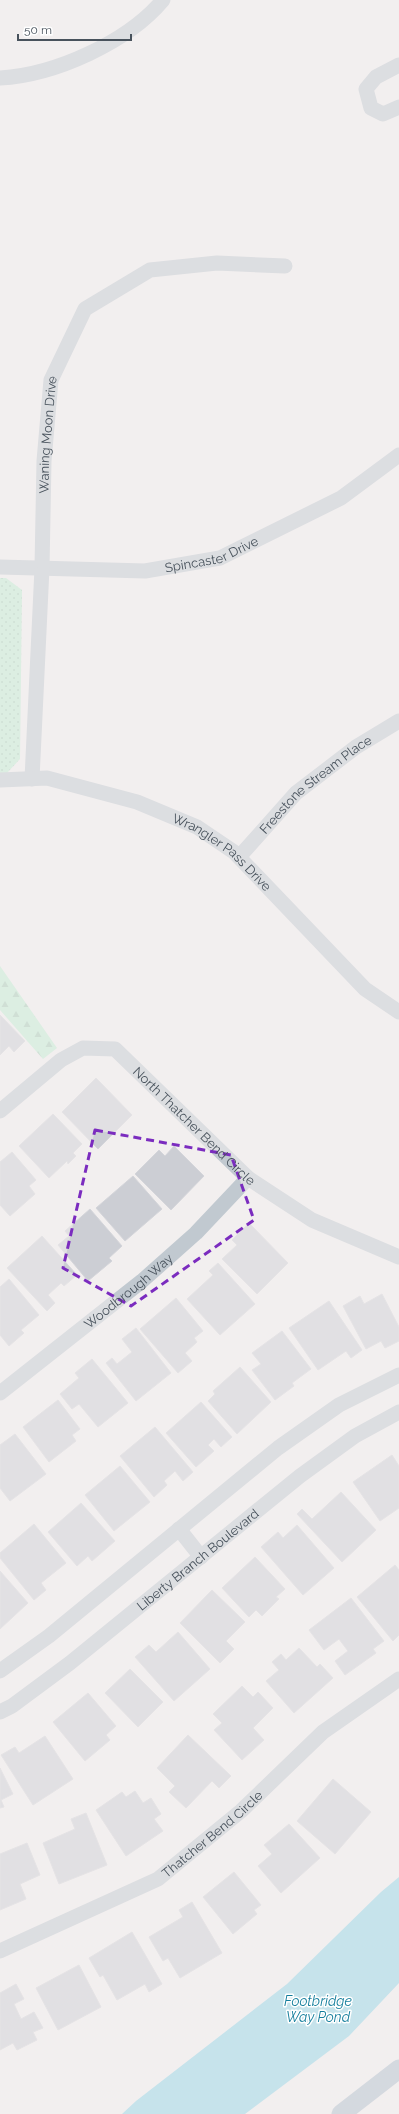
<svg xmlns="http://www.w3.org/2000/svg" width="399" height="2114" font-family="Raleway,sans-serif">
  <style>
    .forest { fill: url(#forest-firs) }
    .park { fill: url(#park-dots) }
    .water { fill: #90d4e7 }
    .building { fill: #ccced4; stroke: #d4d5da }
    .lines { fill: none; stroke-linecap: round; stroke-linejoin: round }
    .minor { stroke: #c1c9d0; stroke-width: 15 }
    .major { stroke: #b0becc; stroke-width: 19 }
    .marked { fill: none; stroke: #7b2cbf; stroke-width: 3; stroke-dasharray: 8 5; stroke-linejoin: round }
    .labels { text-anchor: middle; stroke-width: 3; stroke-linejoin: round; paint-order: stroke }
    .street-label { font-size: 13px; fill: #48525c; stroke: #fff }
    .water-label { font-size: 14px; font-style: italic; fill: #147e9c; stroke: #fff }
  </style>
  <defs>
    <pattern id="forest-firs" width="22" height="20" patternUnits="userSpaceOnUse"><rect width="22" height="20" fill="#c0edd2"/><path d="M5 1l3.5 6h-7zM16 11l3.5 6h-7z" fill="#a6cdb7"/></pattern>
    <pattern id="park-dots" width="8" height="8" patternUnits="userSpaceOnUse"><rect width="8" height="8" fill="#c0edd2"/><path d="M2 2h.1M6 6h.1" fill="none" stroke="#a6cdb7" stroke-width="1.8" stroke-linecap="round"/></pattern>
  </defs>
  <rect width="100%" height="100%" fill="#f2efef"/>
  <polygon class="forest" points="0,966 57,1048 43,1059 0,1010"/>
  <polygon class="park" points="0,578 6,578 22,590 20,759 7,773 0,773"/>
  <polygon class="water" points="399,1877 399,1983 349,2036 245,2114 122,2114 136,2101 287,1984 381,1892"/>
  <g class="building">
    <polygon points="0,1015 25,1041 14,1052 9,1046 0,1055"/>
    <polygon points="96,1078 132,1115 98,1149 62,1112"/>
    <polygon points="53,1114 82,1144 73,1153 76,1156 68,1164 67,1161 49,1178 19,1146"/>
    <polygon points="174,1146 204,1176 171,1210 135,1174 159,1150 165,1156"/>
    <polygon points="12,1152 36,1180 29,1186 35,1194 10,1216 0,1205 0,1162"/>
    <polygon points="133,1176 162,1209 125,1241 96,1208"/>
    <polygon points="90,1209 122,1246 109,1258 112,1261 88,1281 58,1245 69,1236 65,1231"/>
    <polygon points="249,1223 288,1263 257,1294 222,1259 237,1245 232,1240"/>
    <polygon points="42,1236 77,1275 64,1286 61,1283 48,1295 55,1303 47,1311 7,1268"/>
    <polygon points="218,1263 255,1304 220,1335 187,1299 213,1275 209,1271"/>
    <polygon points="9,1279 39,1315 21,1330 24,1333 9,1346 0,1335 0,1287"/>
    <polygon points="382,1294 399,1327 399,1341 385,1348 381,1341 366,1349 343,1306 360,1296 364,1304"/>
    <polygon points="176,1298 203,1331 194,1338 197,1342 185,1353 192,1361 178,1373 140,1329"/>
    <polygon points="329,1301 362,1350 351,1358 346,1351 318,1370 289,1328"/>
    <polygon points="136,1328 171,1373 136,1401 106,1363 112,1358 117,1364 132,1352 122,1339"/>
    <polygon points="282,1331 311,1369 292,1383 294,1386 275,1400 252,1370 261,1364 252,1353"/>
    <polygon points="92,1359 128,1403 98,1427 79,1404 72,1409 60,1394 79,1378 75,1373"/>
    <polygon points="240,1367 271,1402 237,1434 208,1401 215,1394 213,1391"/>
    <polygon points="58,1400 80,1429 72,1435 76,1441 49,1462 23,1427"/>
    <polygon points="201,1402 232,1437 221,1447 214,1439 208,1445 214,1451 196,1467 166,1433"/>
    <polygon points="155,1427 193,1472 183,1481 175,1471 164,1481 167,1485 154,1497 120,1456"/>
    <polygon points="15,1434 46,1474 10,1501 0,1488 0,1445"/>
    <polygon points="392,1455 399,1466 399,1508 380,1521 353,1482"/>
    <polygon points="120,1466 150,1502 114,1531 85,1495"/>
    <polygon points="341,1492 376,1530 342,1562 297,1514 302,1509 312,1519"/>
    <polygon points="81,1503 115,1541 92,1561 88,1556 77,1566 48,1532"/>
    <polygon points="34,1524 66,1563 41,1583 46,1590 34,1600 0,1558 0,1553"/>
    <polygon points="297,1525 334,1568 303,1595 261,1547 278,1532 283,1538"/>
    <polygon points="255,1557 285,1589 276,1597 279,1599 262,1616 256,1610 249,1617 222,1588"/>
    <polygon points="395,1565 399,1570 399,1635 393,1641 357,1597"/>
    <polygon points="0,1571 28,1603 0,1629"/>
    <polygon points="212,1590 245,1622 226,1641 234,1649 220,1663 180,1623"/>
    <polygon points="351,1598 384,1641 373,1649 376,1653 345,1675 335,1661 348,1651 339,1639 324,1650 309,1630"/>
    <polygon points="178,1632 210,1669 174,1701 135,1657 149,1645 156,1652"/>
    <polygon points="299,1648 317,1667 320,1664 333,1678 294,1713 266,1681 279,1670 272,1662 281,1654 286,1660"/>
    <polygon points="130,1669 163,1702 138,1727 105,1693"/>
    <polygon points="242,1686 253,1697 258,1692 273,1708 253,1728 264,1740 242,1760 214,1730 222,1723 213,1714"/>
    <polygon points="88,1693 116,1726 106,1735 110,1740 85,1761 53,1722"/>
    <polygon points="188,1735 231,1776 219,1788 212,1781 186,1808 169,1792 175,1786 157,1768"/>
    <polygon points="45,1736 73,1779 33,1805 1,1755 15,1747 19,1753"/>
    <polygon points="0,1768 13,1794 1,1800 4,1807 0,1808"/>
    <polygon points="333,1779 371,1812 335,1854 297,1821"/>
    <polygon points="135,1791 143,1803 151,1798 161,1814 154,1819 163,1831 126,1856 96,1810 122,1792 126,1797"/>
    <polygon points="86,1813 107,1865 59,1884 43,1843 75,1829 71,1819"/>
    <polygon points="289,1824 320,1858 281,1893 258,1866 272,1854 264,1845"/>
    <polygon points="27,1843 40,1875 20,1884 26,1899 0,1910 0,1854"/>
    <polygon points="234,1872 261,1905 254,1910 257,1914 233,1934 203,1897"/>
    <polygon points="192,1902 222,1953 180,1978 168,1958 163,1961 149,1937 183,1917 179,1910"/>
    <polygon points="132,1932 162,1984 149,1992 145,1984 117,2000 103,1975 100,1977 89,1958"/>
    <polygon points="79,1965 101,2007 58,2030 36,1988"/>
    <polygon points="16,1984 24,1999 14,2004 21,2019 34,2012 43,2028 33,2032 37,2040 17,2050 13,2043 0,2050 0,1993"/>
  </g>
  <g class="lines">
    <g class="minor">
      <polyline points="399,65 376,77 366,89 371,108 383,114 399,107"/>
      <path d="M0 78C55 75 128 42 163 0"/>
      <path id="s1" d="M0 567 145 571 220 558 341 498 399 455"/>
      <path id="s2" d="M32 779 42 568 44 461 51 380 85 309 150 270 217 263 285 266"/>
      <path id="s3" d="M0 780 47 778 137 802 197 827 234 852 365 989 399 1012"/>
      <path id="s4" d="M239 857 296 793 356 747 399 721"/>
      <path id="s5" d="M0 1111 61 1060 83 1048 115 1049 248 1178 312 1220 399 1257"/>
      <path id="s6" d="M0 1393 142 1281 196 1233 248 1178"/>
      <polyline points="179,1529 201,1557"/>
      <polyline points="0,1671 49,1636 278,1448 339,1405 399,1375"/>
      <path id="s7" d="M0 1712 12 1706 70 1663 300 1476 355 1436 399 1412"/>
      <path id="s8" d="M0 1951 158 1879 241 1811 323 1732 399 1679"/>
    </g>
    <polyline class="major" points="341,2114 399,2069"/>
  </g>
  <path d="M0 0H399V2114H0ZM95 1130 231 1155 254 1220 131 1306 63 1268Z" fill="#f2efef" fill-opacity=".55" fill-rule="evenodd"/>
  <path class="marked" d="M95 1130 231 1155 254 1220 131 1306 63 1268Z"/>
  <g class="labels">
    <g class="street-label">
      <text dy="5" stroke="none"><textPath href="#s2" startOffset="345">Waning Moon Drive</textPath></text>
      <text dy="5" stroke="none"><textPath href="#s1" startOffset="214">Spincaster Drive</textPath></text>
      <text dy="5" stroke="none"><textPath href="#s4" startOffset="106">Freestone Stream Place</textPath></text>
      <text dy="5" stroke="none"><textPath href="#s3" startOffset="240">Wrangler Pass Drive</textPath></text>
      <text dy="5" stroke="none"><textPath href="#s5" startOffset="247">North Thatcher Bend Circle</textPath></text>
      <text dy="5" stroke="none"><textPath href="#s6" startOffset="164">Woodbrough Way</textPath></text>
      <text dy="5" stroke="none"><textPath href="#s7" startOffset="250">Liberty Branch Boulevard</textPath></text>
      <text dy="5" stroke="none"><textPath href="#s8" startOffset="244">Thatcher Bend Circle</textPath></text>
    </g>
    <g class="water-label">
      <text x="318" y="2006">Footbridge<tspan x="318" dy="16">Way Pond</tspan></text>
    </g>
  </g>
  <path d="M18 34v6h113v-6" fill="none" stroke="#48525c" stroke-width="2"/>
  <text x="24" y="34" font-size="12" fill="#48525c" stroke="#ffffff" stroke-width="3" paint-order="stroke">50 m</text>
</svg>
